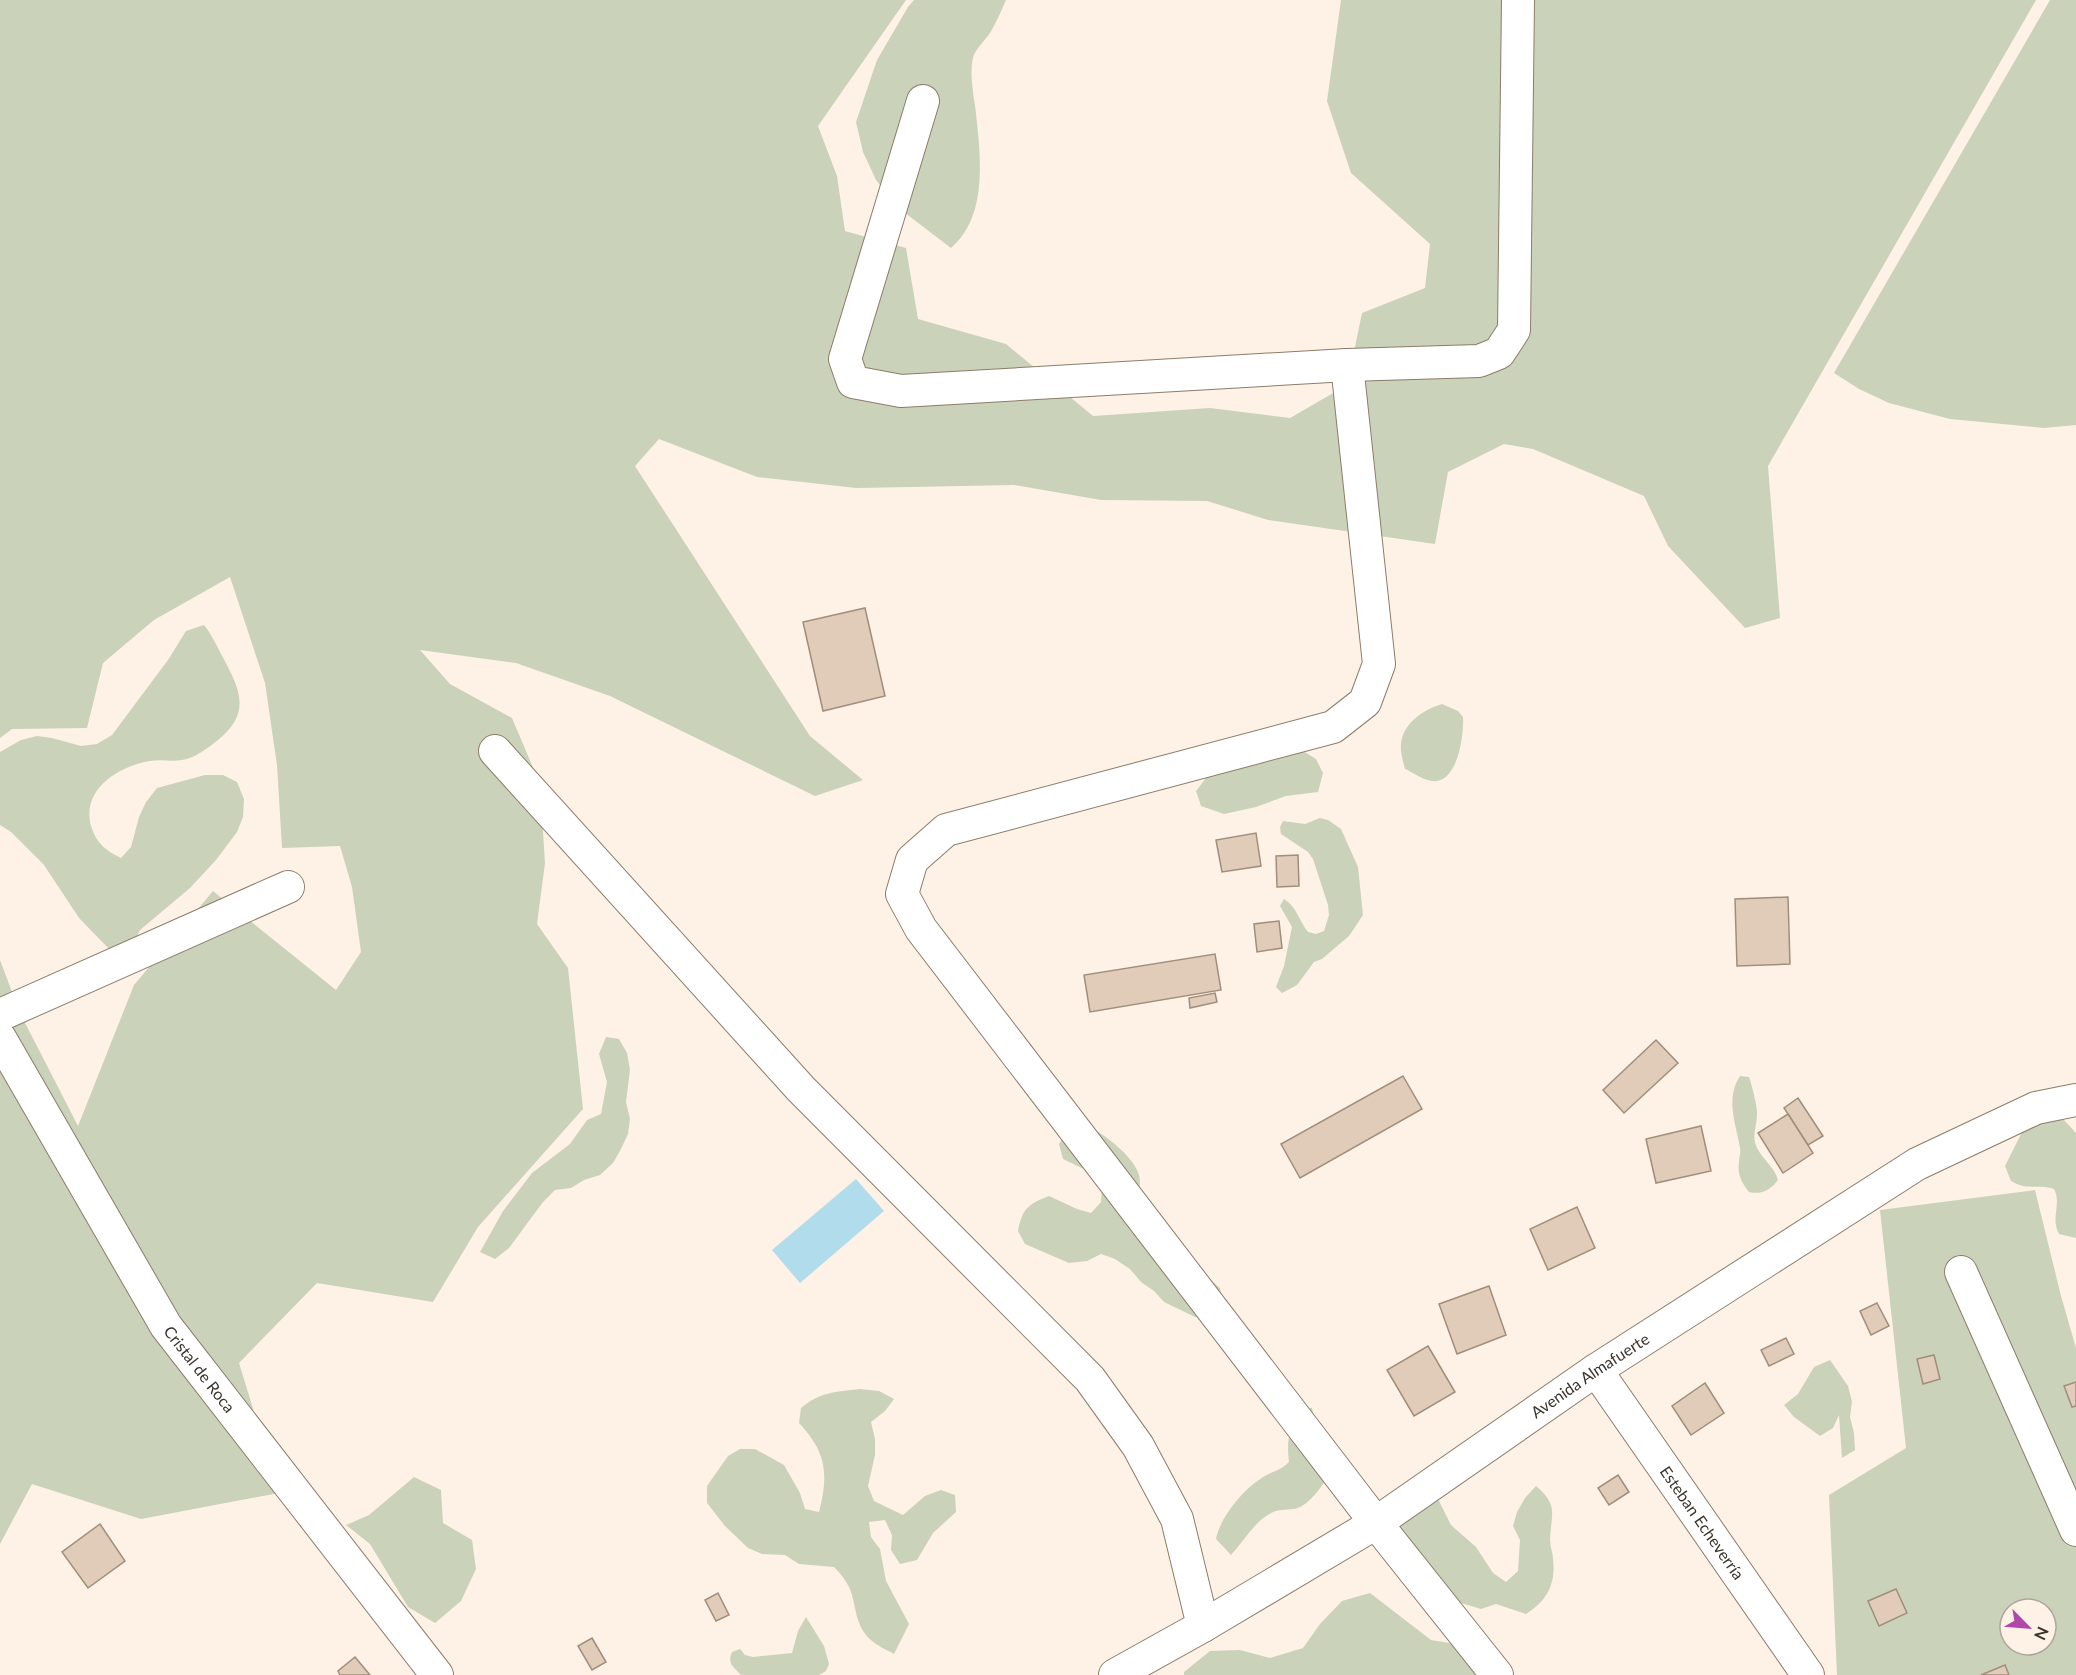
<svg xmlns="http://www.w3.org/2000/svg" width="2076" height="1675" font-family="Lato,sans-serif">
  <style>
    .green { fill: #cbd2ba; fill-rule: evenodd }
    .water { fill: #b1dcec }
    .building { fill: #e0ccb8; stroke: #a08e7b; stroke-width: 1.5 }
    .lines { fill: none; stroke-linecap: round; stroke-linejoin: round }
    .minor-casing { stroke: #8d7c69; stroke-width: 34 }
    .minor { stroke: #fff; stroke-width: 32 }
    .labels { text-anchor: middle; stroke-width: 6; stroke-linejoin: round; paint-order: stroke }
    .street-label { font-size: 16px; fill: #3b342c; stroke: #fef2e6 }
  </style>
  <rect width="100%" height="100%" fill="#fef2e6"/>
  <g class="green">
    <polygon points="0,0 906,0 818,126 837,176 845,231 906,248 918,319 1006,344 1093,416 1210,408 1290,418 1347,385 1362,313 1425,288 1430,244 1351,173 1327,101 1341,0 2036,0 1768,466 1780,618 1745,628 1668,546 1644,496 1533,449 1504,444 1448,472 1435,544 1268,520 1207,501 1101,500 1014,485 856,488 757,477 659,439 635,466 810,736 863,780 815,796 610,696 516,663 420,650 450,684 512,718 540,784 545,863 537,924 568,968 583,1109 478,1227 433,1302 317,1283 239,1363 279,1493 141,1519 32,1484 0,1544 0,960 20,1013 78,1126 134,985 213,891 336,990 361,952 352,887 340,846 282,848 277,765 265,683 230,577 154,620 103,663 87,728 12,729 0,738"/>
    <path d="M914 0H1006C1001 11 996 23 990 33 985 40 977 48 974 55 969 67 973 93 975 105 980 151 990 215 951 248L896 206 876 180 863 152 856 122 877 60 908 7Z"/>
    <polygon points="2050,0 2076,0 2076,425 2044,428 1950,419 1889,403 1859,389 1834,373"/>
    <path d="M204 625C211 634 215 642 220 652 238 686 254 711 218 740 208 748 195 758 182 760 172 762 161 759 150 761 119 766 81 789 91 826 96 843 106 851 121 858L131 847 139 817 146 802 157 788 205 775H223L237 782 244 799 243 817 237 832 216 860 190 888 140 930 133 945 112 952 79 918 44 865 11 832 0 825V752L21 740 37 736 52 738 81 746 97 744 112 735 168 660 186 631Z"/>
    <path d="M1442 704 1458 711 1463 717C1464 735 1458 784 1432 781 1423 780 1414 773 1405 769 1403 761 1400 752 1401 744 1403 723 1423 710 1442 704Z"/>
    <polygon points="1242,751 1303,751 1316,759 1323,773 1318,792 1286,796 1256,807 1224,814 1201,806 1196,791 1206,778"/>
    <path d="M1320 818 1328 820 1341 829 1358 867 1363 915 1349 936 1322 959 1314 962 1297 985 1282 993 1276 987 1284 966 1292 927 1280 906 1284 899C1297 907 1299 921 1308 932L1316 934 1324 931 1329 915 1328 905 1313 859 1308 852 1281 834 1280 827 1283 821 1305 824Z"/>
    <polygon points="606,1037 619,1039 627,1053 630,1070 626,1102 630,1119 628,1134 621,1149 613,1163 600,1175 584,1180 571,1188 555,1190 543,1202 509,1248 495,1259 480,1252 503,1211 532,1173 570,1144 587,1120 601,1114 607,1082 599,1054"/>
    <path d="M1740 1076 1749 1077C1751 1082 1758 1108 1757 1114 1757 1123 1753 1133 1755 1143 1759 1157 1774 1165 1778 1180 1771 1190 1761 1195 1749 1192 1742 1183 1737 1175 1739 1162 1739 1157 1741 1154 1740 1148 1736 1123 1725 1099 1740 1076Z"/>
    <path d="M2057 1117 2064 1120 2076 1133V1238L2059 1234C2050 1218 2062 1204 2054 1189 2038 1184 2028 1191 2011 1181L2005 1166 2025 1126Z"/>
    <path d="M1086 1125C1103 1133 1140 1160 1140 1181 1140 1186 1138 1191 1137 1195L1206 1276 1220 1288 1223 1303 1212 1318 1195 1317 1164 1302 1154 1291 1141 1282 1130 1269 1115 1259 1101 1254 1087 1261 1069 1263 1025 1244 1018 1231C1022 1209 1028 1204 1049 1196L1077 1209 1091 1213 1101 1202 1102 1186 1090 1172 1063 1159 1059 1144 1070 1128Z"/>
    <path d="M2035 1190 2061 1296 2076 1348V1675H1837L1829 1495 1906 1448 1880 1210ZM2010 1609H2046V1645H2010Z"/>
    <polygon points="1830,1360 1848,1386 1852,1402 1850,1417 1854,1433 1855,1450 1842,1458 1839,1415 1833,1428 1820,1436 1794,1417 1784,1405 1798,1394 1814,1367"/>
    <path d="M860 1389 879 1391 894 1399 885 1411 871 1422 875 1439V1455L868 1486 874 1501 903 1515 925 1496 941 1490 955 1495 956 1512 933 1533 917 1560 900 1564 891 1550 892 1535 885 1520 869 1522 871 1537 880 1549 886 1581 909 1624 894 1654C885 1649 873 1644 866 1635 856 1622 856 1610 852 1595 849 1584 842 1575 834 1567L799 1564 785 1555 762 1554 748 1548 725 1526 707 1503V1486L728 1456 740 1449H755L784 1465 800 1493 805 1509 819 1512C829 1473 826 1452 799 1423L801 1408C820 1392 835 1392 860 1389Z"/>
    <path d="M1303 1408H1312L1326 1480C1319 1490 1307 1507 1294 1509 1286 1510 1279 1509 1271 1513 1254 1522 1244 1541 1231 1555L1216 1539C1220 1517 1245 1487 1265 1476 1274 1471 1281 1470 1289 1462 1286 1435 1290 1430 1303 1408Z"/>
    <polygon points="414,1477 441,1490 443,1523 472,1540 476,1569 461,1601 435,1623 408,1607 370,1544 346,1525 369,1515"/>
    <path d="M1536 1486C1559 1506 1551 1513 1550 1540 1550 1547 1553 1553 1553 1559 1556 1584 1547 1601 1526 1614L1496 1604 1481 1609 1451 1600 1397 1544 1400 1512 1437 1497 1451 1525 1476 1547 1493 1573 1506 1582 1518 1571 1520 1540 1513 1526 1517 1512 1525 1498Z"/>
    <polygon points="1370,1593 1431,1640 1462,1645 1510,1675 1184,1675 1184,1672 1210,1651 1240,1650 1270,1658 1303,1648 1320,1624 1342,1601"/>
    <path d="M806 1617 824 1646 829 1664 826 1671 819 1675H741C733 1666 727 1664 732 1652L740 1649 745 1655 753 1657 792 1653 798 1631Z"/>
  </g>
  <polygon class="water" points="856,1179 884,1211 800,1283 772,1250"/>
  <g class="building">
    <polygon points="865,608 885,696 823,711 803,622"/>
    <polygon points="1256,833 1261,866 1222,872 1216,840"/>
    <polygon points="1298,855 1299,886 1277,887 1276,856"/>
    <polygon points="1788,897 1790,964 1737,966 1735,899"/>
    <polygon points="1279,921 1282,948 1257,952 1254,924"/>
    <polygon points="1215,954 1221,990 1090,1012 1084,975"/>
    <polygon points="1215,993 1217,1002 1190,1008 1189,998"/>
    <polygon points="1656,1040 1678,1063 1624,1113 1603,1090"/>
    <polygon points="1403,1076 1422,1109 1300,1178 1281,1144"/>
    <polygon points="1798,1098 1823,1136 1808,1145 1784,1108"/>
    <polygon points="1788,1114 1813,1153 1783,1173 1758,1133"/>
    <polygon points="1701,1126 1711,1171 1656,1183 1646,1139"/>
    <polygon points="1577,1207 1595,1248 1548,1270 1530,1229"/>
    <polygon points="1489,1286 1506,1335 1457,1354 1439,1304"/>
    <polygon points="1877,1303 1889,1326 1871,1335 1860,1311"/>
    <polygon points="1786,1338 1794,1354 1769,1366 1761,1350"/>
    <polygon points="1428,1346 1455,1392 1414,1416 1387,1370"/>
    <polygon points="1934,1355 1940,1379 1923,1384 1917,1359"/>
    <polygon points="2076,1382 2076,1406 2072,1407 2064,1386"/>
    <polygon points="1705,1383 1724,1413 1691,1435 1672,1406"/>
    <polygon points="1618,1475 1629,1492 1609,1505 1598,1488"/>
    <polygon points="100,1524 125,1561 88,1588 62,1552"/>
    <polygon points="1896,1589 1907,1613 1879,1626 1868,1601"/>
    <polygon points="718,1593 729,1615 716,1621 705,1600"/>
    <polygon points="592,1638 606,1662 592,1670 578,1646"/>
    <polygon points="355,1657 370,1675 340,1675 338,1671"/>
    <polygon points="2005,1665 2009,1675 1981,1675"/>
  </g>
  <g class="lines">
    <defs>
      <g id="minor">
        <polyline points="923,101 845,359 853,382 901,391 1347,365 1479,361 1499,353 1514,330 1518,0"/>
        <polyline points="1347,365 1379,664 1365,702 1333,727 946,830 912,860 902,894 921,929 1376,1523 1497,1675"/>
        <polyline points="495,751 801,1089 1090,1379 1138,1446 1177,1519 1203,1626"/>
        <polyline points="0,1015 288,887"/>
        <path id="s1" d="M0 1038 166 1326 437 1675"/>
        <polyline points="1961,1272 2076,1530"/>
        <path id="s2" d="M1596 1370 1808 1675"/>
        <path id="s3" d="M1115 1675 1203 1626 1376 1523 1596 1370 1917 1164 2036 1108 2076 1100"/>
      </g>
    </defs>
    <use href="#minor" class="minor-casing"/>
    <use href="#minor" class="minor"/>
  </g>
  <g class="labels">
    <g class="street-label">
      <text dy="6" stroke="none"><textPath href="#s1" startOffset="387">Cristal de Roca</textPath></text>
      <text dy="6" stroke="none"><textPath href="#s3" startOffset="562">Avenida Almafuerte</textPath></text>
      <text dy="6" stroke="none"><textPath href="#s2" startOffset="186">Esteban Echeverría</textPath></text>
    </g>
  </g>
  <g transform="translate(2028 1627) rotate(115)"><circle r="28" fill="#fef2e6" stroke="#b0a69c" stroke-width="1.5"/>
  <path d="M0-4.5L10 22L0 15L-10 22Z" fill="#b147a8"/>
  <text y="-9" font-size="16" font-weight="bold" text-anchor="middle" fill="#3b342c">N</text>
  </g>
</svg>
